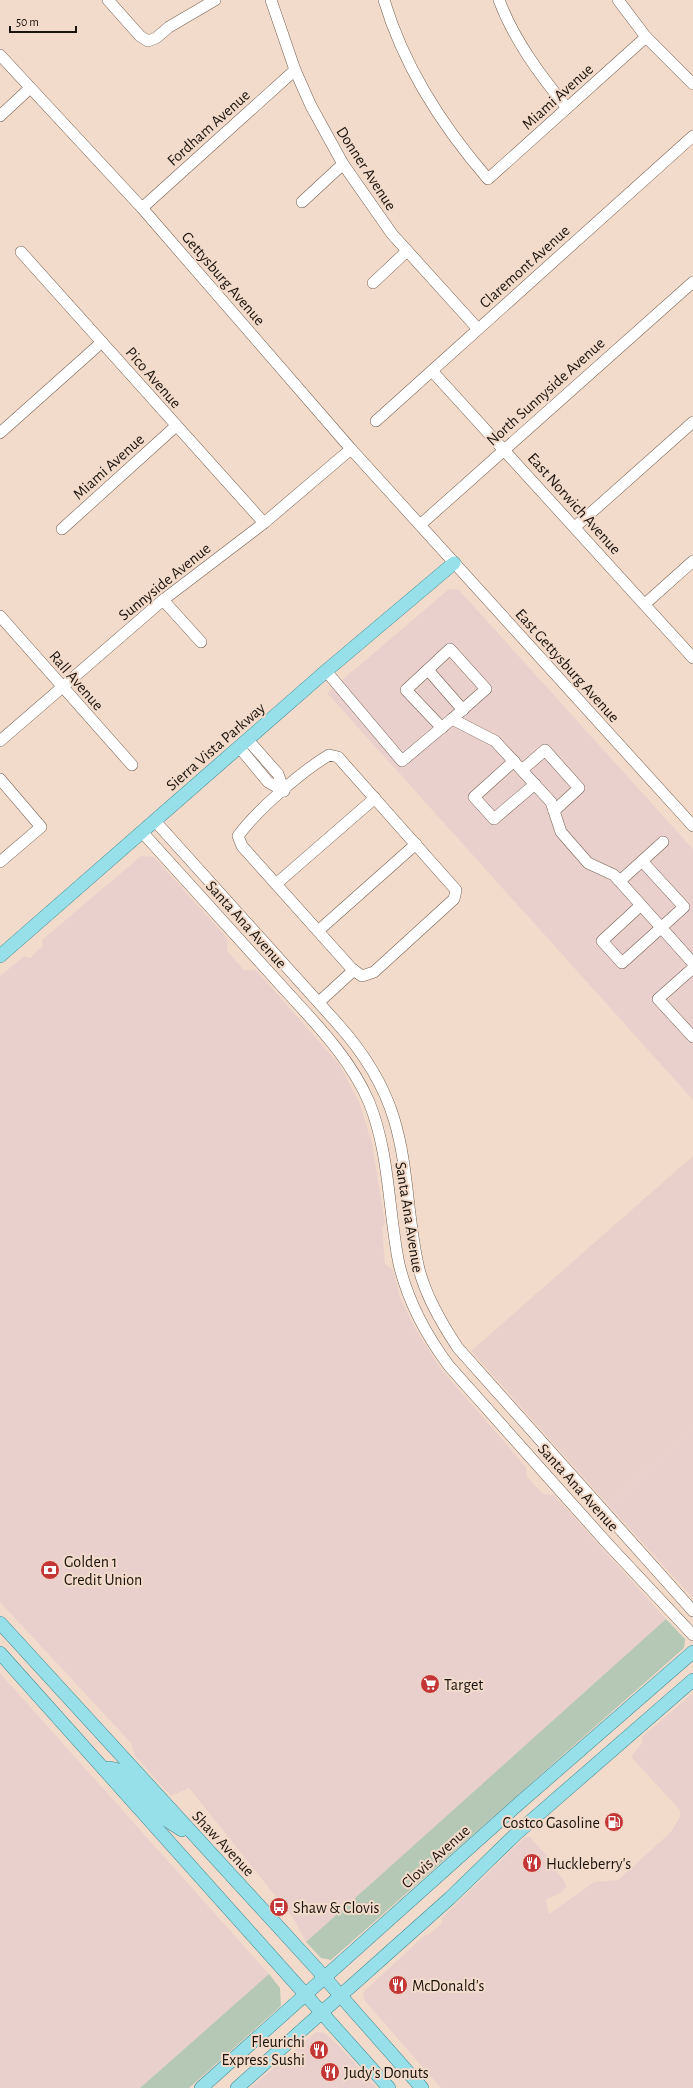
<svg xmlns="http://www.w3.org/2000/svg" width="693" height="2088" font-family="'Alegreya Sans',sans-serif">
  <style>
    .commercial { fill: #ead0cd }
    .education { fill: #ead0ca }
    .green { fill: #b5c8b6 }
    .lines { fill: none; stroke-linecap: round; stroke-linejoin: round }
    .minor-casing { stroke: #746052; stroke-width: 12 }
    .major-casing { stroke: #3f8a92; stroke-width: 14 }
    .minor { stroke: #fff; stroke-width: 11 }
    .major { stroke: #97dfe9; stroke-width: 13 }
    .labels { text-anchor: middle; stroke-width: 4; stroke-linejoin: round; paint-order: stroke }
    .street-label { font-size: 16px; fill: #1b130d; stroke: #f3dbcb }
    .poi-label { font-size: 16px; fill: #1b130d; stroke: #f3dbcb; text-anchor: start }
  </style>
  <rect width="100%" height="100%" fill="#f3dbcb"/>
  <g class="commercial">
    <polygon points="449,589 459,590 693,849 693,1100 327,693"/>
    <polygon points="141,856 154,857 228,939 227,951 244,970 256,970 339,1064 360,1104 372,1144 385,1223 382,1228 385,1264 393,1270 400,1297 416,1330 441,1369 526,1467 527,1477 543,1494 554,1495 666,1619 306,1942 293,1918 189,1788 171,1796 135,1756 131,1743 0,1602 0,976 24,956 30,958 43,946 42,940"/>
    <polygon points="693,1429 693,1597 692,1597 608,1505"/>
    <polygon points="0,1673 269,1974 140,2088 0,2088"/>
    <polygon points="693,1693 693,2088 441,2088 364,2000 363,1992 425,1935 430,1934 442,1923 442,1918 525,1837 530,1837 546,1855 565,1883 566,1887 562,1892 546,1900 549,1914 594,1882 618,1880 671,1832 680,1817 680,1810 631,1757 642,1743 642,1737"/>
    <polygon points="316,2032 325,2033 343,2050 377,2088 250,2088"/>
  </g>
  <polygon class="education" points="693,1156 693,1429 608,1505 471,1351"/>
  <g class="green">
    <polygon points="666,1619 685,1639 684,1648 331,1960 321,1958 306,1942"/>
    <polygon points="269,1974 280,1988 281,2006 189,2088 140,2088"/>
  </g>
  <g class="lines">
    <defs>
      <g id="minor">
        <polyline points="108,0 140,36 148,41 156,38 169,27 215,0"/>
        <polyline points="271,0 295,70 311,106 343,164 392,234 478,329"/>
        <path d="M384 0C404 67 443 127 488 179L646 37"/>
        <path d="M499 0C514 40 540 75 567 108"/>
        <polyline points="618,0 646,37 693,84"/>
        <polyline points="0,55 142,208 351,449 693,826"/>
        <polyline points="0,116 30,88"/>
        <polyline points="302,202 343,164"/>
        <polyline points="142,208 295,70"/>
        <polyline points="21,252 264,523"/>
        <polyline points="373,283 407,251"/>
        <polyline points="432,371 693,658"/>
        <polyline points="376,421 693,136"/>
        <polyline points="0,433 102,342"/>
        <polyline points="420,525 693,282"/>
        <polyline points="575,527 693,422"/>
        <polyline points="62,529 176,426"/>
        <polyline points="163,600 201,642"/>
        <polyline points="645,604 693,561"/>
        <polyline points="0,616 132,765"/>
        <polyline points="428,670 463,710"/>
        <polyline points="326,671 402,761 452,719 495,741 551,802 561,832 588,863 614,875 693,963"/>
        <polyline points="442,728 406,690 450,649 486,689 452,719"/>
        <polyline points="248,740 278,774 284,791"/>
        <polyline points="0,741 163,600 264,523 351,449"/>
        <polyline points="239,747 268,782 284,791"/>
        <path d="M329 755 338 757 456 890 454 899 374 972 362 976 352 969 242 846 238 836C256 811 302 771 329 755Z"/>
        <polyline points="514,761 474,797 494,819 535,784"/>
        <polyline points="522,770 545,750 579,788 554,811"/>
        <polyline points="0,779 41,827 0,862"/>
        <path d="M155 821 337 1023C363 1052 383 1082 394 1119 409 1168 407 1220 419 1269 426 1297 442 1324 458 1348L693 1611"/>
        <path d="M142 832C187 882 232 931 277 981 310 1018 349 1055 369 1102 390 1154 388 1210 399 1264 408 1302 426 1335 449 1366L606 1542 693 1635"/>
        <polyline points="642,861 663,842"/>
        <polyline points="620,881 642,861 684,907 622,963 602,941 641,905"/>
        <polyline points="276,884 375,798"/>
        <polyline points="318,931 416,844"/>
        <polyline points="693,968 658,999 693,1037"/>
        <polyline points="319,1002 354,970"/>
      </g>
      <g id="major">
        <polyline points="0,956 326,671 454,563"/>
        <polyline points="0,1623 317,1969 422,2088"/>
        <polyline points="0,1653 389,2088"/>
        <polyline points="104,1769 110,1768 119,1770 165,1819 182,1830"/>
        <polyline points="201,2088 516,1806 693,1652"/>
        <polyline points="237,2088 450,1898 517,1833 693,1680"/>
      </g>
    </defs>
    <use href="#minor" class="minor-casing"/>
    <use href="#major" class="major-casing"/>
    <use href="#minor" class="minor"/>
    <use href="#major" class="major"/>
  </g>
  <defs>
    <symbol id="bank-disc" viewBox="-11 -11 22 22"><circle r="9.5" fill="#c43535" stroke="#f3dbcb"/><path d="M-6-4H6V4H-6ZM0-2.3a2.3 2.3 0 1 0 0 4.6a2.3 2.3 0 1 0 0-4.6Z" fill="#fff"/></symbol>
    <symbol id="supermarket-disc" viewBox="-11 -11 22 22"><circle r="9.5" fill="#c43535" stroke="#f3dbcb"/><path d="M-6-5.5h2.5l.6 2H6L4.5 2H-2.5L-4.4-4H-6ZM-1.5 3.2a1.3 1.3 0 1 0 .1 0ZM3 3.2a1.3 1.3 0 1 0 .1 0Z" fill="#fff"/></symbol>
    <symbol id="fuel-disc" viewBox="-11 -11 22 22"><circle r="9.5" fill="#c43535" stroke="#f3dbcb"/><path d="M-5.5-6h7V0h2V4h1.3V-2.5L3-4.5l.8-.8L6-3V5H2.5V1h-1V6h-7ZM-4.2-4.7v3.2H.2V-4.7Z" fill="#fff"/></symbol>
    <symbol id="restaurant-disc" viewBox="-11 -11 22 22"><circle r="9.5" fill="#c43535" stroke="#f3dbcb"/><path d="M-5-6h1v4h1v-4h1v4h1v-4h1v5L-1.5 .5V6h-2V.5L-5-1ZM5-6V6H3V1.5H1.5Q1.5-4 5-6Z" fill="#fff"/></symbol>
    <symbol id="bus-disc" viewBox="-11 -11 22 22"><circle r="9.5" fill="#c43535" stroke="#f3dbcb"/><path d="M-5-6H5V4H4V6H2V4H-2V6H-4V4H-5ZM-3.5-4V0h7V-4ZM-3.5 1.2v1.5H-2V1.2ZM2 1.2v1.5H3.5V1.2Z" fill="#fff"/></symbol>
  </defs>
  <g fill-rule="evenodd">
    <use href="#bank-disc" x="39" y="1559" width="22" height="22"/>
    <use href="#supermarket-disc" x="419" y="1673" width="22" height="22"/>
    <use href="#fuel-disc" x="603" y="1811" width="22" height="22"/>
    <use href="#restaurant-disc" x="521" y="1852" width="22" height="22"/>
    <use href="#bus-disc" x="268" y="1896" width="22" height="22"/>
    <use href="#restaurant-disc" x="387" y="1974" width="22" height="22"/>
    <use href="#restaurant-disc" x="308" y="2039" width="22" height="22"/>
    <use href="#restaurant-disc" x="319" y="2061" width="22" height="22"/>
  </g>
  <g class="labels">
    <g class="street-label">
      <text transform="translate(557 96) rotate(-42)" y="6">Miami Avenue</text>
      <text transform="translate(208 127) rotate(-42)" y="6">Fordham Avenue</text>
      <text transform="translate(367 168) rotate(57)" y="6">Donner Avenue</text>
      <text transform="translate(524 266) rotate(-42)" y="6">Claremont Avenue</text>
      <text transform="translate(224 278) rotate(49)" y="6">Gettysburg Avenue</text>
      <text transform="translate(154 377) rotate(49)" y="6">Pico Avenue</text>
      <text transform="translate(545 391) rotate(-42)" y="6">North Sunnyside Avenue</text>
      <text transform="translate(108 466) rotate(-42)" y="6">Miami Avenue</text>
      <text transform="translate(575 503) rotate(48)" y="6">East Norwich Avenue</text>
      <text transform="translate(164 581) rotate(-39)" y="6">Sunnyside Avenue</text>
      <text transform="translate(568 665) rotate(48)" y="6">East Gettysburg Avenue</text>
      <text transform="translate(77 680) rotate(49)" y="6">Rall Avenue</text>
      <text transform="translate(215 746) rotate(-41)" y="6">Sierra Vista Parkway</text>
      <text transform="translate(247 924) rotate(48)" y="6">Santa Ana Avenue</text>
      <text transform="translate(410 1217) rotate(81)" y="6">Santa Ana Avenue</text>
      <text transform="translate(579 1487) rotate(48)" y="6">Santa Ana Avenue</text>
      <text transform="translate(224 1843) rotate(47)" y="6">Shaw Avenue</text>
      <text transform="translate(435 1856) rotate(-42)" y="6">Clovis Avenue</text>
    </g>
    <g class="poi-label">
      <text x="64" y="1567">Golden 1<tspan x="64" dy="18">Credit Union</tspan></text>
      <text x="444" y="1690">Target</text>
      <text x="600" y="1828" text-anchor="end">Costco Gasoline</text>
      <text x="546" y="1869">Huckleberry's</text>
      <text x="293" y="1913">Shaw &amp; Clovis</text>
      <text x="412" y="1991">McDonald's</text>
      <text x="305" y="2047" text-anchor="end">Fleurichi<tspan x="305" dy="18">Express Sushi</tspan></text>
      <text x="344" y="2078">Judy's Donuts</text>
    </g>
  </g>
  <path d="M10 26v6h66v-6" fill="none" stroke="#1b130d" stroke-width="2"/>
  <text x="16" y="26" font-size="12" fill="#1b130d" stroke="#f3dbcb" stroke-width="3" paint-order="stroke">50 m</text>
</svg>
